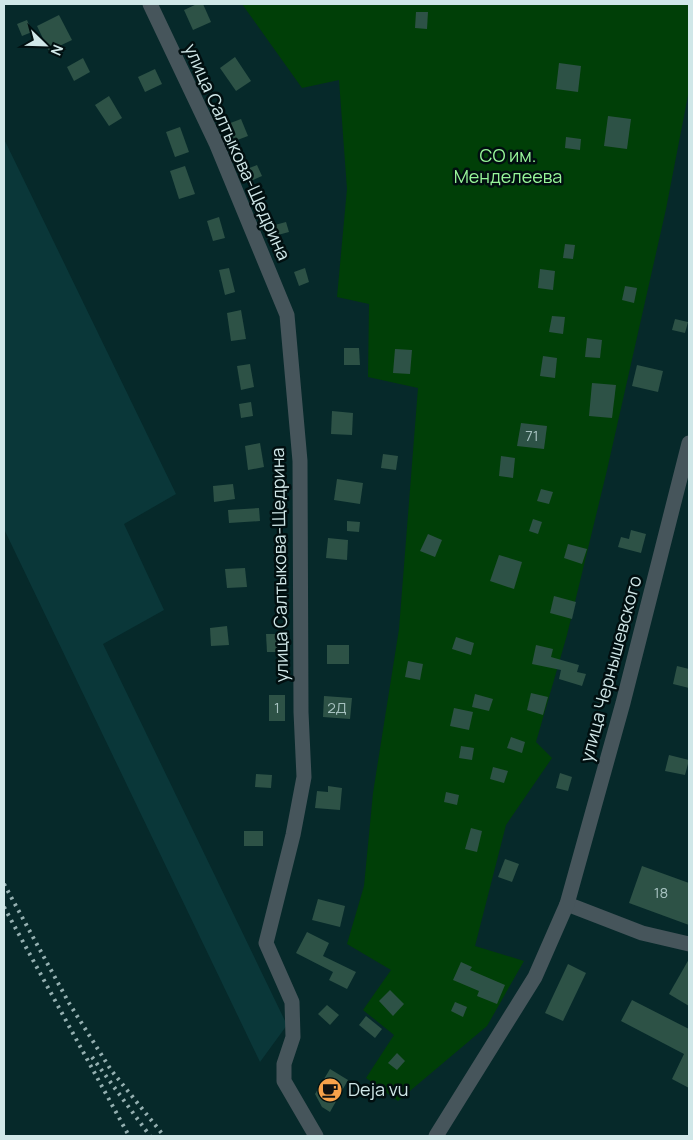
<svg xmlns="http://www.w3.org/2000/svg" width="693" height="1140" font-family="Manrope,sans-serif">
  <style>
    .built { fill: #0a3739 }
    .green { fill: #003f07 }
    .building { fill: #2d5246 }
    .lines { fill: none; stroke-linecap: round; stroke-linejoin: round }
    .minor { stroke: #46555b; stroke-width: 15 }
    .rail { stroke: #95b0b1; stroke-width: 4; stroke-dasharray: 2.5 5; stroke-linecap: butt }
    .labels { text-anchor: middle; stroke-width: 5; stroke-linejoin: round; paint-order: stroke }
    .number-label { font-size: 15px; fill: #a7c2c0 }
    .street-label { font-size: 18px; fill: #d0e7e8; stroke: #010f10 }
    .park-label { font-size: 18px; fill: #97f599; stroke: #010f10 }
    .poi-label { font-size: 18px; fill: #d0e7e8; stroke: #010f10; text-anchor: start }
  </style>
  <rect width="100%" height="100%" fill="#06292a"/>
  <polygon class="built" points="4,139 176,494 124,524 164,610 103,644 287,1025 260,1062 4,529"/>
  <polygon class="green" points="242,4 689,4 689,90 666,209 607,470 567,635 536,742 552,758 506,825 475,946 524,961 487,1026 398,1101 366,1078 394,1035 363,1010 391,970 347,944 364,886 373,793 399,629 418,388 368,377 369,304 337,297 347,189 339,80 302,88"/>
  <g class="building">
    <polygon points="197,4 203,4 211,22 193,30 184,10"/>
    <polygon points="416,12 428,12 427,29 415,28"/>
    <polygon points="59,15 72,40 49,51 37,26"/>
    <polygon points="27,20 32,32 22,36 17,24"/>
    <polygon points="235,57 251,81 236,91 220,68"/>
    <polygon points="83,58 90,72 74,81 67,67"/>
    <polygon points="559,63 581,66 578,92 556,89"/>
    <polygon points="155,69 162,84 145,92 138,77"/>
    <polygon points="109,96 122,118 109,126 95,105"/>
    <polygon points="608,116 631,119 627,149 604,146"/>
    <polygon points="241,119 248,136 232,142 225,125"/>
    <polygon points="180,127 189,152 175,157 166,132"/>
    <polygon points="566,137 581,139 580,150 565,148"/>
    <polygon points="257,165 262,176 246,183 241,171"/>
    <polygon points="185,166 195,194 179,199 170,171"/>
    <polygon points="219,217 225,238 213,241 207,221"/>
    <polygon points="286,222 289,232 274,236 271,226"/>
    <polygon points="565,244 575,245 573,259 563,258"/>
    <polygon points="229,268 235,292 225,295 219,270"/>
    <polygon points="305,268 309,282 299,286 294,272"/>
    <polygon points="540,269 555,271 553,290 538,288"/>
    <polygon points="625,286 637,288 634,303 622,300"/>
    <polygon points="241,310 246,339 231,341 227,313"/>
    <polygon points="552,316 565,317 563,334 549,332"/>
    <polygon points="675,319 688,322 685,333 672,330"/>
    <polygon points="587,338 602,340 600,358 585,357"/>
    <polygon points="344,348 359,348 360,365 344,365"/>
    <polygon points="395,349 412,350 410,374 393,373"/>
    <polygon points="543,356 557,358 555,378 540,376"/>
    <polygon points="250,364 254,387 241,390 237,366"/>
    <polygon points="637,365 663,371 658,392 632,386"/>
    <polygon points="592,383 616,385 612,418 589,416"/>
    <polygon points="251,402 253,416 241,418 239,404"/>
    <polygon points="332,411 353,413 352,435 331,434"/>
    <polygon points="521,423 547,426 544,449 517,446"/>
    <polygon points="260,443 264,467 248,470 245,446"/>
    <polygon points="383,454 398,456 396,470 381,468"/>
    <polygon points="501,456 515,458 513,478 499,476"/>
    <polygon points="337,479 363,483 360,504 334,500"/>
    <polygon points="233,484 235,499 214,502 213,486"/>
    <polygon points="541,489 553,492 549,504 537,501"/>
    <polygon points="259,508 260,521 229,523 228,510"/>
    <polygon points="533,519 542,522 538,534 529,531"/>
    <polygon points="347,521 360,522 359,532 347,531"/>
    <polygon points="631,530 646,534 641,553 618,547 621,537 629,539"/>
    <polygon points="428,534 442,540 435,557 420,551"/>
    <polygon points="328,538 348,540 347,560 326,558"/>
    <polygon points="568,544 587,549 582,564 564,558"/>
    <polygon points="499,555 522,562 514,589 490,581"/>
    <polygon points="245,568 247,587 227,588 225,569"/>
    <polygon points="554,596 576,602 572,619 550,613"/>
    <polygon points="227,626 229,645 211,646 210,628"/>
    <polygon points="266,634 280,634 280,652 267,652"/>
    <polygon points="456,637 474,643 471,655 452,649"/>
    <rect x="327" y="645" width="22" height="19"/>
    <polygon points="536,645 553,649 551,657 579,665 577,672 586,674 582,686 559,679 561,670 532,664"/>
    <polygon points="408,661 423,664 420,680 405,677"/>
    <polygon points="677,666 689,669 689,688 673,684"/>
    <polygon points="531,693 548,697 543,715 527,710"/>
    <polygon points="475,694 493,699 489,711 472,707"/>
    <rect x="269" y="695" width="16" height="26"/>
    <polygon points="324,696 352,698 350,719 323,717"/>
    <polygon points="454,708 473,712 469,730 450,726"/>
    <polygon points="511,737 525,742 522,753 507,748"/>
    <polygon points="461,746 474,748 472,760 459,758"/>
    <polygon points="669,755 689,760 685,775 665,771"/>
    <polygon points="493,767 508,771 504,783 490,779"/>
    <polygon points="560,773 572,777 568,791 556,788"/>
    <polygon points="256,774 272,775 271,788 255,787"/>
    <polygon points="328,786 342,788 340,810 315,808 317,791 328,792"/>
    <polygon points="446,792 459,795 457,805 444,802"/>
    <polygon points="471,828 482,831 477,852 465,849"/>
    <rect x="244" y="831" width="19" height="15"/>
    <polygon points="505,859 519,864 512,882 498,877"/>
    <polygon points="642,866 689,883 689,925 629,903"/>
    <polygon points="318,899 345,906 340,927 312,920"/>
    <polygon points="307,932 329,943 323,956 356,972 347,989 329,980 333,972 296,953"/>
    <polygon points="689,959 689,1006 669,994"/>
    <polygon points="461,962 472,967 470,970 505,985 497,1004 477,996 479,991 453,980"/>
    <polygon points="568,964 586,973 563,1021 545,1013"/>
    <polygon points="390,990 404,1004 393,1016 379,1001"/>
    <polygon points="632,1000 689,1029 689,1088 672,1079 684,1054 621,1021"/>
    <polygon points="455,1002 467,1007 463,1017 451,1011"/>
    <polygon points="327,1005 339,1015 330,1025 318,1014"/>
    <polygon points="366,1016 382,1029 375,1038 359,1025"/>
    <polygon points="397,1053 405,1061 397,1070 388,1063"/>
    <polygon points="330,1069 348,1080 330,1112 322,1107 315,1094"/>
  </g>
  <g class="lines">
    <g class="minor">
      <polyline points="150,4 216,143 287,315 300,461 301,712 304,777 293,835 266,943 292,1002 293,1037 284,1064 284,1081 316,1136"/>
      <polyline points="567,904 642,933 689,944"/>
      <polyline points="436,1136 535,977 567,904 623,703 689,443"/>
    </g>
    <g class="rail">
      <polyline points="4,884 69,1003 111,1070 164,1136"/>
      <polyline points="4,907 129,1136"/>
      <polyline points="92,1057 150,1136"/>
    </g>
  </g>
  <defs>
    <symbol id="cafe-disc" viewBox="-11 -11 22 22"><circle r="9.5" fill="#f8a14a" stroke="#010f10"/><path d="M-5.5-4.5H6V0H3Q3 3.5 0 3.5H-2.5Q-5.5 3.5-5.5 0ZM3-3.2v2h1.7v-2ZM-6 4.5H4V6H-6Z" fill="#111"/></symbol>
  </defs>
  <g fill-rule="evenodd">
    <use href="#cafe-disc" x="316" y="1076" width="28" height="28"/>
  </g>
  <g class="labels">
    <g class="number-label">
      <text x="532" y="441">71</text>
      <text x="277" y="713">1</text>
      <text x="337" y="713">2Д</text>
      <text x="661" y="898">18</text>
    </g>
    <g class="street-label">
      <text transform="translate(237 152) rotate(66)" y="6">улица Салтыкова-Щедрина</text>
      <text transform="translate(280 565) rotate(-91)" y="6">улица Салтыкова-Щедрина</text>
      <text transform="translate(611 669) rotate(-75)" y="6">улица Чернышевского</text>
    </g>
    <g class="park-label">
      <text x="508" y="162">СО им.<tspan x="508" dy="21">Менделеева</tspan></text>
    </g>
    <g class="poi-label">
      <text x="348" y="1096">Deja vu</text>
    </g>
  </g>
  <rect width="693" height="1140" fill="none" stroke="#d0e7e8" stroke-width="10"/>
  <g transform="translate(45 45) rotate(113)" stroke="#010f10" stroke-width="4" paint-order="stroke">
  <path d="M0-4L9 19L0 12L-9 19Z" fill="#d0e7e8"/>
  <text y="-8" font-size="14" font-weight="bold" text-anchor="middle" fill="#d0e7e8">N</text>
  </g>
</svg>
